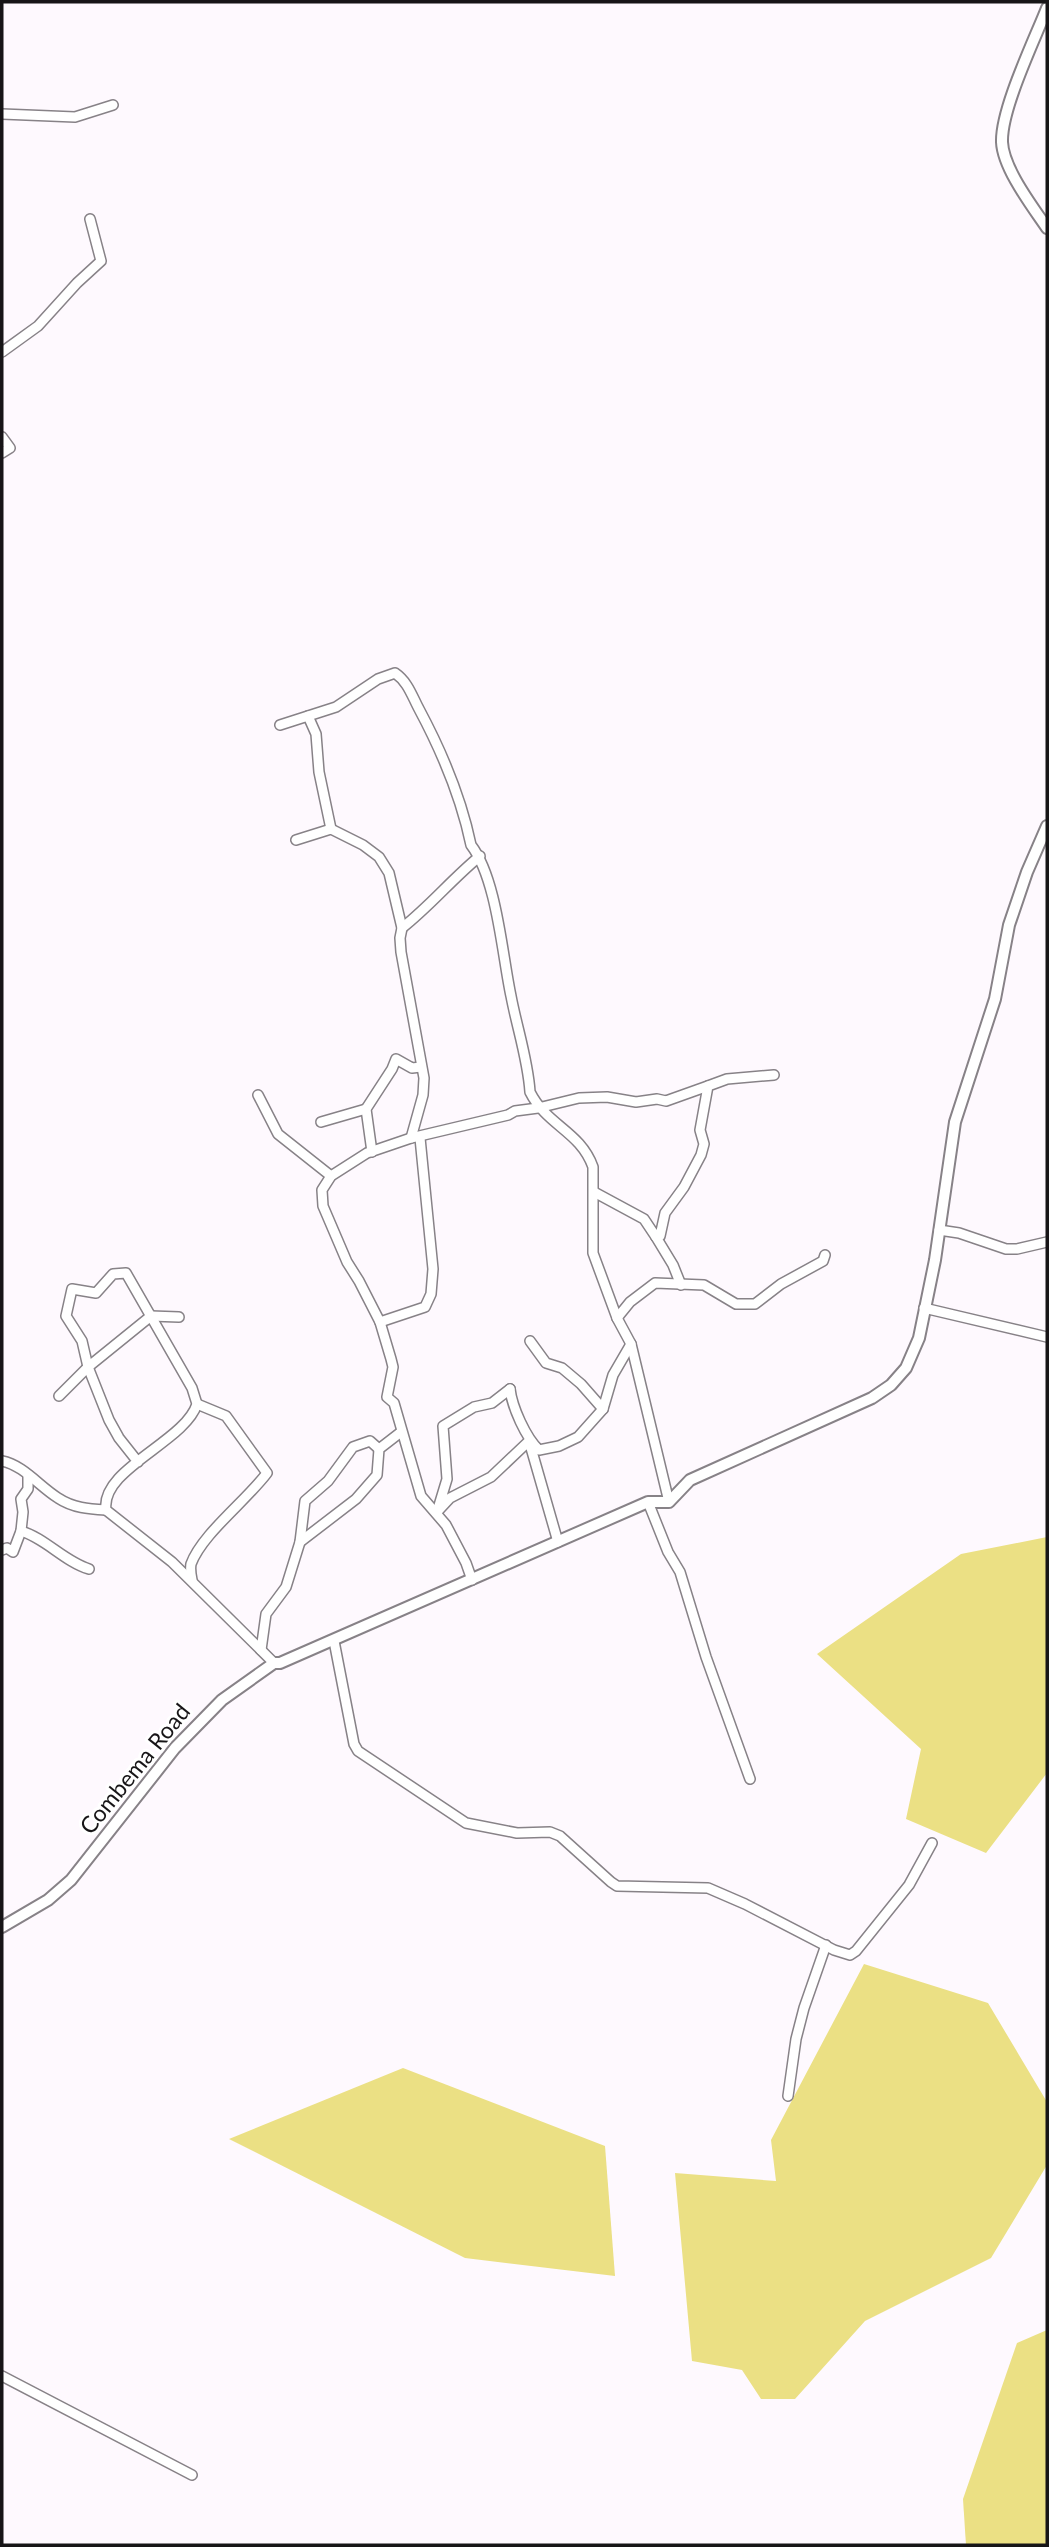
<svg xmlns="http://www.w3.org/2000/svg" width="1049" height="2547" font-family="Lato,sans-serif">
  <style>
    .green { fill: #ebe084 }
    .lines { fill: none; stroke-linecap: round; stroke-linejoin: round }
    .minor-casing { stroke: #878287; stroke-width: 12 }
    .tertiary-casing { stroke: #878287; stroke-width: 14 }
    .minor { stroke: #fff; stroke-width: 9 }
    .tertiary { stroke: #fff; stroke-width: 10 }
    .labels { text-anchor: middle; stroke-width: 6; stroke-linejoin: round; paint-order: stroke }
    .street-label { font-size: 23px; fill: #171517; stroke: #fff }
  </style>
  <rect width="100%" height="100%" fill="#fef9fe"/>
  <g class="green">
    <polygon points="1047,1537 1047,1773 986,1853 906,1819 921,1749 817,1654 961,1554"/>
    <polygon points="864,1964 988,2003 1047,2102 1047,2165 991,2258 865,2321 795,2399 761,2399 742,2370 692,2361 675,2173 776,2181 771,2140"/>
    <polygon points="403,2068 605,2146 615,2276 465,2258 229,2139"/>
    <polygon points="1047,2330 1047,2545 966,2545 963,2499 1017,2343"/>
  </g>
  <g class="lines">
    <defs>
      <g id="minor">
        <polyline points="2,114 75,117 113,105"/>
        <polyline points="2,352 38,326 77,283 101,261 90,219"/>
        <polyline points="2,437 10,448 2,453"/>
        <polyline points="308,716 316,734 319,772 331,829"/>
        <path d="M280 725 336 707 378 679 395 673C408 682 412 696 419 709 442 752 461 797 471 845 497 879 502 954 511 996 517 1028 528 1060 530 1092 547 1126 580 1131 593 1167V1253L617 1318 631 1344 669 1502"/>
        <polyline points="296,840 331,829 363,845 379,857 389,873 402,928 400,938 401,952 424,1078 423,1095 411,1138"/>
        <path d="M402 928C431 905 452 879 480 856"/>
        <polyline points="258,1095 278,1134 331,1176"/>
        <polyline points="321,1122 366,1109"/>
        <polyline points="372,1152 366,1109 392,1069 396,1059 412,1068 421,1067"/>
        <polyline points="594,1192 644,1219 656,1237 660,1236 665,1213 684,1187 701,1155 704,1144 700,1130 708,1086 727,1079 774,1075"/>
        <polyline points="939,1230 959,1233 1006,1249 1017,1249 1047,1242"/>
        <polyline points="656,1237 673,1265 681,1285"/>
        <polyline points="924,1308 1047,1337"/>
        <polyline points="617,1318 630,1302 655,1283 704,1285 736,1304 755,1304 781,1284 823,1261 825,1255"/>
        <polyline points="380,1322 425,1307 431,1294 433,1269 420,1138"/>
        <polyline points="530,1341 546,1363 562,1368 581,1384 603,1409"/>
        <polyline points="510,1389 492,1403 474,1407 443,1426 447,1479 437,1512 450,1498 491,1477 529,1441 558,1542"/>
        <path d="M510 1389C512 1407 526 1438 539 1450L559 1446 578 1437 603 1409 613 1375 631 1344"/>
        <polyline points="59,1396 88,1367 151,1316 179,1317"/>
        <path d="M2 1461C23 1465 39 1486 58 1498 73 1508 89 1509 106 1510"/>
        <path d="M138 1462 119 1438 109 1420 88 1367 82 1341 66 1316 72 1289 96 1293 113 1274 126 1273 192 1388 197 1404C185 1442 100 1469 106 1510L172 1562 274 1663"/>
        <path d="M28 1475V1489L21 1499 23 1512 21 1531C45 1538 65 1562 89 1569"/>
        <polyline points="648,1502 668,1552 680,1572 706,1657 750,1779"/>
        <polyline points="300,1542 356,1499 377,1475 379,1449 401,1432"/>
        <polyline points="2,1550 7,1548 13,1552 21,1531"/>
        <path d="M192 1580C191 1575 190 1569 191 1564 202 1534 246 1501 267 1473L226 1416 197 1404"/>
        <polyline points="472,1580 466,1563 446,1525 421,1496 394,1403 387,1397 393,1367 391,1359 380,1322 359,1281 347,1262 323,1206 322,1190 331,1176 367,1153 411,1138 508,1115 515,1111 538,1108 579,1098 607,1097 636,1102 657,1099 666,1101 708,1086"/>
        <polyline points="334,1641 354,1744 358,1751 466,1823 517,1833 550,1832 560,1836 611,1882 617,1886 708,1888 745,1904 834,1950 850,1955 856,1951 909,1885 932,1843"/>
        <polyline points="261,1650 266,1614 286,1587 300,1542 305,1501 328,1481 353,1447 370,1441 379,1449"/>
        <polyline points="788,2096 796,2039 804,2008 826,1945"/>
        <polyline points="2,2376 192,2475"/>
      </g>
      <g id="tertiary">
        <path d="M1047 8C1034 41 1001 109 1002 142 1003 168 1032 206 1047 228"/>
        <polyline points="2,1927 48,1900 71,1880 175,1748 222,1700 274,1663 280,1663 648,1502 669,1502 690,1480 872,1398 891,1385 906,1368 919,1338 935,1260 955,1122 995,999 1009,925 1027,872 1047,826"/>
      </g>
    </defs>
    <use href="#minor" class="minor-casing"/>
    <use href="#tertiary" class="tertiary-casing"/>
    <use href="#minor" class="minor"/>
    <use href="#tertiary" class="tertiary"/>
  </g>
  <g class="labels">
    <g class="street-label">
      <text transform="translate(135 1769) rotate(-51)" y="8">Combema Road</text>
    </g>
  </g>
  <rect width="1049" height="2547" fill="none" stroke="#171517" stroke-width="7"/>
</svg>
